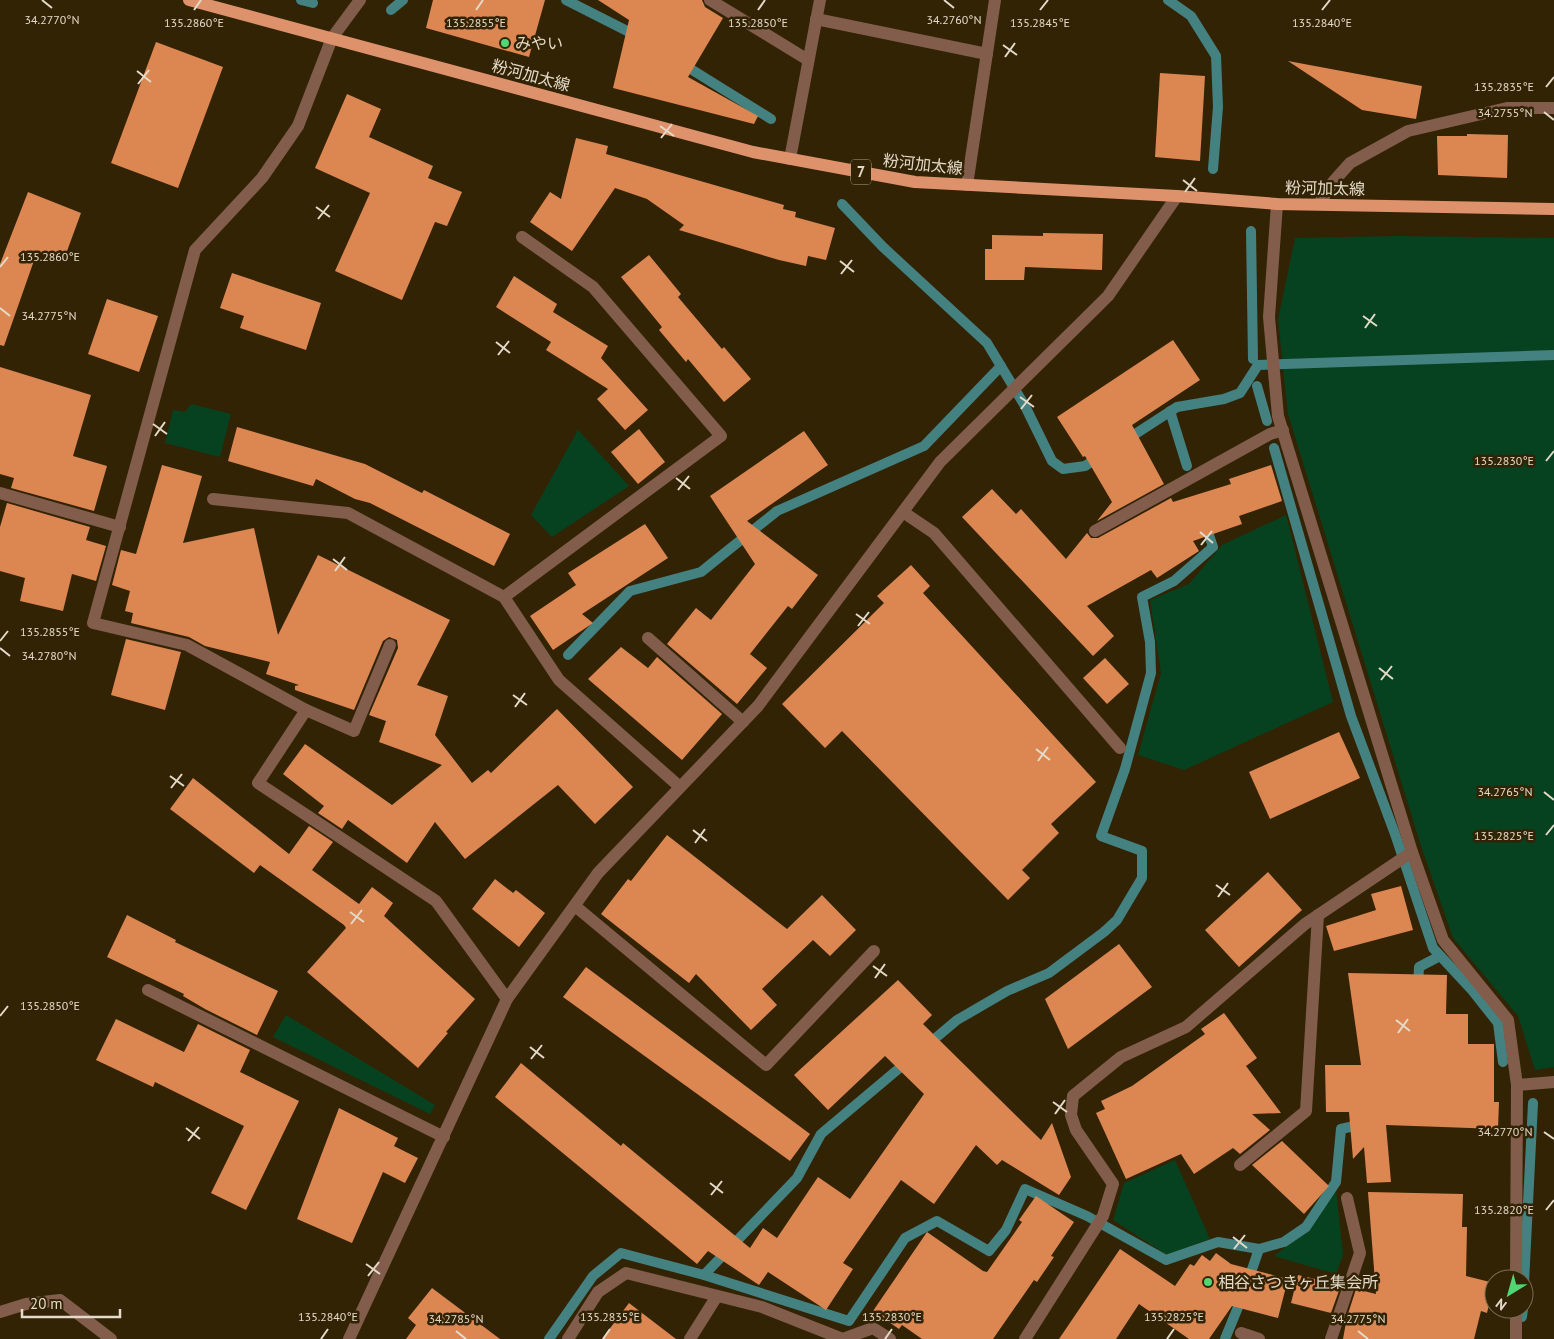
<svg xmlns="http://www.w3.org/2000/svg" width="1554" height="1339" font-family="'PT Sans','Noto Sans JP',sans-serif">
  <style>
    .green { fill: #064220 }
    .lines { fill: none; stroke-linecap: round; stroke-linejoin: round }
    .stream { stroke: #448281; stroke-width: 10 }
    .building { fill: #dc8752 }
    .minor { stroke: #825d4b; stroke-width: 12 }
    .primary { stroke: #de926c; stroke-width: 12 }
    .ticks { fill: none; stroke: #e4dac9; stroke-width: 2 }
    .poi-dot { fill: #51d674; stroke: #332305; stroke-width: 2 }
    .labels { text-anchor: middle; stroke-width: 5; stroke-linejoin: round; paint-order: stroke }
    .shield { fill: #332305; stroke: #afa38e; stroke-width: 1 }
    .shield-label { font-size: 15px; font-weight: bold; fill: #e4dac9 }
    .poi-label { font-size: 16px; fill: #e4dac9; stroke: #332305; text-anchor: start }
    .street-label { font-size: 16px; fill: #e4dac9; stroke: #332305 }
    .ticks-label { font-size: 12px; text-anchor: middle; fill: #e4dac9; stroke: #332305; stroke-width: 5; stroke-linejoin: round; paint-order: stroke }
  </style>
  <rect width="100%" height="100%" fill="#332305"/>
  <g class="green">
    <polygon points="1396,236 1554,238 1554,1067 1535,1070 1518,1016 1453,938 1421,846 1288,414 1278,320 1295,238"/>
    <polygon points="191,404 231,414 220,457 165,443 173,410 185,412"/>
    <polygon points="578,430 629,486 552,537 531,515"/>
    <polygon points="1286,515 1333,702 1184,770 1138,755 1161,673 1150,600 1189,584 1222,545"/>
    <polygon points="286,1015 435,1105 430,1114 273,1037"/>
    <polygon points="1175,1160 1210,1239 1167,1255 1113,1220 1124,1183"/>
    <polygon points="1336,1190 1343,1255 1336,1274 1274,1256 1308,1230"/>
  </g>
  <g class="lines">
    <g class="stream">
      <polyline points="301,0 313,3"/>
      <polyline points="566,0 639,37"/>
      <polyline points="1168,0 1191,16 1216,56 1218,107 1213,169"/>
      <polyline points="391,10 403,0"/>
      <polyline points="681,63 771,119"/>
      <polyline points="842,204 883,247 987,343 1025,406 1052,461 1063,469 1085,466 1099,457"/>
      <polyline points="1251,231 1253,359"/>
      <polyline points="1257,386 1267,421"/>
      <polyline points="1170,411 1187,466"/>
      <polyline points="1126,440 1177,407 1224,399 1240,393 1258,365 1554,355"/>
      <polyline points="1274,448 1351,716 1395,834 1433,948 1471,989 1498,1023 1503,1062"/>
      <polyline points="568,655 630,591 701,572 777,511 924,446 1001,366"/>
      <polyline points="1418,987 1419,967 1440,956"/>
      <polyline points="926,1046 957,1020 1007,991 1049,973 1104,932 1117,920 1142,878 1142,851 1101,836 1125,769 1151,673 1150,642 1142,597 1174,581 1213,547 1205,523"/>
      <polyline points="704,1275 797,1178 821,1134 909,1060"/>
      <polyline points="1248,1281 1259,1249"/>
      <polyline points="1524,1283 1533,1103"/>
      <polyline points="1522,1317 1523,1309"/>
      <polyline points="549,1339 593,1276 621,1253 704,1275 849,1321 905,1238 937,1221 989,1251 1006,1230 1025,1189 1087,1216 1166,1260 1218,1242 1259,1249 1284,1242 1306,1227 1336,1182 1341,1129 1363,1124"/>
      <polyline points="1225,1339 1243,1295"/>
    </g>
  </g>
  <g class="building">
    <polygon points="433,0 545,0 529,57 426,28"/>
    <polygon points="598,0 702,0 705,7 723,18 688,77 758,116 754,124 613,88 629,20"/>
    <polygon points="156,42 223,67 178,188 111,163"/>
    <polygon points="1288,61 1422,86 1416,119 1362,110"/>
    <polygon points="1160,73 1205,76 1200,161 1155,157"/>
    <polygon points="347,94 381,109 369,137 433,166 428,178 462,192 447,226 435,222 402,300 335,271 370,193 315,168"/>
    <polygon points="1467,134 1508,135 1507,178 1438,175 1437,136 1467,136"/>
    <polygon points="576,138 608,146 606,154 784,205 783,209 796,212 795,217 835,228 826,260 808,256 806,266 779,260 679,230 684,225 647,199 615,188 572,251 530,222 550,192 561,199"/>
    <polygon points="28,192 81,213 63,262 37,252 4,346 0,345 0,264"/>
    <polygon points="1043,233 1103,234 1102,270 1025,267 1024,280 985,280 985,249 992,249 992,235 1043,236"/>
    <polygon points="649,255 681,294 678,297 722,349 724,347 751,379 724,402 688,359 686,362 659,330 662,327 621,277"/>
    <polygon points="232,273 321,303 306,350 240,328 244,316 220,308"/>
    <polygon points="514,276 557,304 553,312 608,346 601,358 648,410 625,430 597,399 608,389 546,350 551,342 496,307"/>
    <polygon points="107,299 158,316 139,372 88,354"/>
    <polygon points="1173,340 1200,380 1132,425 1164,484 1097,521 1112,502 1085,456 1083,457 1057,417"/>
    <polygon points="0,367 91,395 73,456 107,466 94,511 11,488 14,478 0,474"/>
    <polygon points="237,427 365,464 422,493 424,490 510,534 494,566 370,503 355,499 316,479 313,486 228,461"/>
    <polygon points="639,429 665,462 638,484 611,452"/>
    <polygon points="804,431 828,465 747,521 818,575 792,609 788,606 750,654 767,668 737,704 667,644 696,608 711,620 755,564 710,496"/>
    <polygon points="162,465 202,476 183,543 254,528 278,635 318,555 450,620 417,685 448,696 435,735 472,783 488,770 491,773 557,709 633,787 595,824 558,785 465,859 435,822 407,863 348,820 342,829 318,813 324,806 283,774 305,744 392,805 442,765 379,742 386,721 369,715 398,648 397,640 389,637 383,641 354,710 295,690 295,686 299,685 266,674 270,662 205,646 189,637 131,623 133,613 125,611 130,591 112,585 121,550 136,554"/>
    <polygon points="1271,465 1282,501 1239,516 1242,524 1193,541 1199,551 1157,578 1151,570 1087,606 1114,636 1093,656 962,517 992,489 1016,514 1021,509 1066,559 1087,533 1091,538 1098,538 1171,498 1173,502 1231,484 1229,479"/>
    <polygon points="7,503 90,527 86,540 106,546 96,581 72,574 63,611 20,601 25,578 0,571 0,527"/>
    <polygon points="645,524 668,558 582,614 593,623 553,650 530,616 576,585 568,573"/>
    <polygon points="911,565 930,586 923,593 1096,782 1051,824 1059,833 1022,870 1030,878 1008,900 842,731 825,748 782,704 884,603 877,596"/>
    <polygon points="126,639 181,652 165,710 111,695"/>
    <polygon points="621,647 648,668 657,657 722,714 682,760 588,679"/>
    <polygon points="1105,658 1129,684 1107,704 1083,678"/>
    <polygon points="1339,732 1360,778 1270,819 1249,772"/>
    <polygon points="193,778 289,854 309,826 333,842 312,870 359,904 372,887 393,903 384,916 475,999 446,1032 448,1033 418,1068 307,972 346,928 344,925 260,865 254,873 170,809"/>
    <polygon points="667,835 787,929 822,895 856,930 830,956 813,940 762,989 777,1005 751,1030 696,974 689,983 601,914 628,879 631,881"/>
    <polygon points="1268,872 1302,910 1239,967 1205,930"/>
    <polygon points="495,879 513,893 516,890 545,913 519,947 472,909"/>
    <polygon points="1401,886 1413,930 1334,951 1326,926 1376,910 1371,894"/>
    <polygon points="127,915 176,940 175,942 278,991 257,1035 205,1009 183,996 184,994 107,957"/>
    <polygon points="1119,944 1152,987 1068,1049 1045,999"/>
    <polygon points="586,967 810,1134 790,1161 563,997"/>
    <polygon points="1348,973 1447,975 1446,1014 1468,1014 1468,1044 1494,1044 1494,1102 1499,1102 1498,1129 1386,1125 1391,1182 1367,1183 1364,1147 1353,1159 1349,1112 1326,1112 1325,1065 1361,1065"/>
    <polygon points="898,980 932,1015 923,1024 1041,1140 1052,1123 1071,1177 1059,1195 1002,1160 997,1165 976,1145 934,1204 901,1180 843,1263 853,1269 826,1310 768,1272 759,1285 708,1251 697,1264 495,1097 521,1063 621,1146 623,1143 750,1248 763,1228 777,1238 818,1177 850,1199 924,1094 885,1056 828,1110 794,1075"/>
    <polygon points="1224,1013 1257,1058 1246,1066 1281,1113 1252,1114 1270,1130 1240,1154 1233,1148 1194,1174 1181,1154 1126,1179 1096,1113 1105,1109 1101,1101 1132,1086 1205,1034 1201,1029"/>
    <polygon points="116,1019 184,1052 198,1024 250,1050 240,1072 299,1101 246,1210 211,1193 244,1126 155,1082 153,1087 96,1060"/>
    <polygon points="339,1108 398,1138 394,1146 418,1158 405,1183 383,1172 352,1243 297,1219"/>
    <polygon points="1282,1141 1329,1186 1304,1214 1252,1165"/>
    <polygon points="1368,1192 1463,1194 1462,1227 1467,1227 1466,1276 1494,1283 1487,1313 1481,1311 1474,1339 1343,1339 1347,1317 1356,1289 1376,1294"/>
    <polygon points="1036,1196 1074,1222 1051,1256 1054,1257 1037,1282 1034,1280 993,1339 922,1339 902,1325 899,1329 873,1311 927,1232 983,1271 987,1272 1022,1222 1019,1220"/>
    <polygon points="1120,1249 1175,1286 1190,1264 1194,1266 1202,1255 1210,1261 1216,1253 1231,1264 1288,1279 1278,1318 1232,1306 1209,1339 1189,1339 1139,1304 1116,1339 1059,1339"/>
    <polygon points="1298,1275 1341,1285 1331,1313 1291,1303"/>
    <polygon points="432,1288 500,1339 406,1339 416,1325 408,1318"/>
    <polygon points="629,1303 676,1339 602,1339"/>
  </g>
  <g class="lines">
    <g class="minor">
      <polyline points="360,0 332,38 298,126 262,178 195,250 93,623 187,645 306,710 258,783 436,901 507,999"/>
      <polyline points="710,0 808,60"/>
      <polyline points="816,19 987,54"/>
      <polyline points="790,159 820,0"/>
      <polyline points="967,185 995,0"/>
      <polyline points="1277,204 1269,317 1278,416 1412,852 1443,940 1508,1020 1517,1085 1516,1279"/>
      <polyline points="1319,204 1333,182 1350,163 1408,131 1507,108 1554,108"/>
      <polyline points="0,493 120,527"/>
      <polyline points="213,499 348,513 504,597 559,680 680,787"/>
      <polyline points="903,512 934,533 1120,748"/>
      <polyline points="1095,531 1270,434 1283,430"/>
      <polyline points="504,597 721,436 593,287 522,237"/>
      <polyline points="648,638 743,722"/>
      <polyline points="306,710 354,731 390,645"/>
      <polyline points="575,906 766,1065 874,951"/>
      <polyline points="148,990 444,1137"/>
      <polyline points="1517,1085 1554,1082"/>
      <polyline points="1240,1165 1306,1111 1318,915"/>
      <polyline points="0,1312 26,1304 60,1300 111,1339"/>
      <polyline points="1241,1333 1259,1339"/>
      <polyline points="349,1339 507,999 598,873 758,706 940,462 1108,296 1177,196"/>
      <polyline points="568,1339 598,1292 626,1273 762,1307 843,1339 873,1328 890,1339"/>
      <polyline points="690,1339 717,1296"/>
      <polyline points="1025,1339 1103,1216 1113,1184 1076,1130 1071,1115 1073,1096 1121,1057 1186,1027 1305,924 1412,852"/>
      <polyline points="1331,1339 1360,1253 1347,1198"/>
      <polyline points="1516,1339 1516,1309"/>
    </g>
    <polyline class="primary" points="189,0 753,152 915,182 1177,196 1277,204 1554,209"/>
  </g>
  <path class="ticks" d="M42 0 52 8M944 0 954 8M194 10 201 0M476 10 483 0M758 10 765 0M1040 10 1048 0M1322 10 1330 0M1003 45 1017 55M1005 57 1015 43M137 71 151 82M138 84 149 70M1546 87 1554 77M1544 112 1554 120M660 126 674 136M661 138 672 124M1183 180 1197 191M1185 192 1195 178M316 207 330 217M318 219 329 205M840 261 854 272M0 267 8 257M841 274 852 260M0 308 10 316M1363 316 1377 326M1365 328 1375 314M496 342 510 353M498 355 509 341M1020 397 1034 407M1021 409 1032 395M153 424 167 434M155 436 165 422M1546 461 1554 451M676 478 690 489M678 490 689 476M1200 532 1213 543M1201 545 1212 531M333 559 347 570M335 571 345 557M856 614 870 624M858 626 869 612M0 641 8 631M0 648 10 656M1379 668 1393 679M1381 680 1392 666M513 695 527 705M515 707 525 693M1036 749 1050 760M1038 761 1048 747M170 776 184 786M171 788 182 774M1544 792 1554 800M693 830 707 841M1546 835 1554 825M695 843 705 829M1216 885 1230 895M1218 897 1228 883M350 912 364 922M351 924 362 910M873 966 887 976M875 978 885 964M0 1016 8 1006M1396 1020 1410 1031M1398 1033 1408 1019M530 1047 544 1058M531 1059 542 1045M1053 1102 1067 1112M1055 1114 1065 1100M186 1128 200 1139M1544 1132 1554 1139M188 1141 199 1127M710 1183 723 1193M711 1195 722 1181M1546 1210 1554 1200M1233 1237 1247 1248M1234 1249 1245 1235M366 1264 380 1274M368 1276 379 1262M456 1331 466 1339M1358 1331 1368 1339M321 1339 328 1329M603 1339 610 1329M885 1339 892 1329M1167 1339 1174 1329"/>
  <g class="poi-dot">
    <circle cx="505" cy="43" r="5"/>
    <circle cx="1208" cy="1282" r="5"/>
  </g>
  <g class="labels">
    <rect class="shield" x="851" y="159.5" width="20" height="25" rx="4"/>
    <g class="shield-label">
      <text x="861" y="177">7</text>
    </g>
    <g class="poi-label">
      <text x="515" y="49">みやい</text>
      <text x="1218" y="1288">相谷さつきヶ丘集会所</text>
    </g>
    <g class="street-label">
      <text transform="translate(531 75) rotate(15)" y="6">粉河加太線</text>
      <text transform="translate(923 164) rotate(6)" y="6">粉河加太線</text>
      <text transform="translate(1325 188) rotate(1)" y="6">粉河加太線</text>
    </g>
  </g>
  <g class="ticks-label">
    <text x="52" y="24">34.2770°N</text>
    <text x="954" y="24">34.2760°N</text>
    <text x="194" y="27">135.2860°E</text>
    <text x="476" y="27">135.2855°E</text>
    <text x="758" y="27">135.2850°E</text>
    <text x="1040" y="27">135.2845°E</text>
    <text x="1322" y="27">135.2840°E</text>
    <text x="1504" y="91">135.2835°E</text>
    <text x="1505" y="117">34.2755°N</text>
    <text x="50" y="261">135.2860°E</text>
    <text x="49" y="320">34.2775°N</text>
    <text x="1504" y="465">135.2830°E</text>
    <text x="50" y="636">135.2855°E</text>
    <text x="49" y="660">34.2780°N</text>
    <text x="1505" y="796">34.2765°N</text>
    <text x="1504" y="840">135.2825°E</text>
    <text x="50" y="1010">135.2850°E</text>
    <text x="1505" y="1136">34.2770°N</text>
    <text x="1504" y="1214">135.2820°E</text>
    <text x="328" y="1321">135.2840°E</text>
    <text x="610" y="1321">135.2835°E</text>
    <text x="892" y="1321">135.2830°E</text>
    <text x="1174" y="1321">135.2825°E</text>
    <text x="456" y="1323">34.2785°N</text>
    <text x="1358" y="1323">34.2775°N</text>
  </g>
  <g transform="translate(1509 1294) rotate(217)"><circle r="24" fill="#332305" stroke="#7a6c53"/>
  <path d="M0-4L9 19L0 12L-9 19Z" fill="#51d674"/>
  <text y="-8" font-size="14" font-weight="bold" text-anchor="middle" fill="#e4dac9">N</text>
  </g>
  <path d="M22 1309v8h98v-8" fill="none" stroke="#e4dac9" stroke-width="2.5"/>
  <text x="30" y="1309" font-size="15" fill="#e4dac9" stroke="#332305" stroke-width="4" paint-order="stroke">20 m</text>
</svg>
